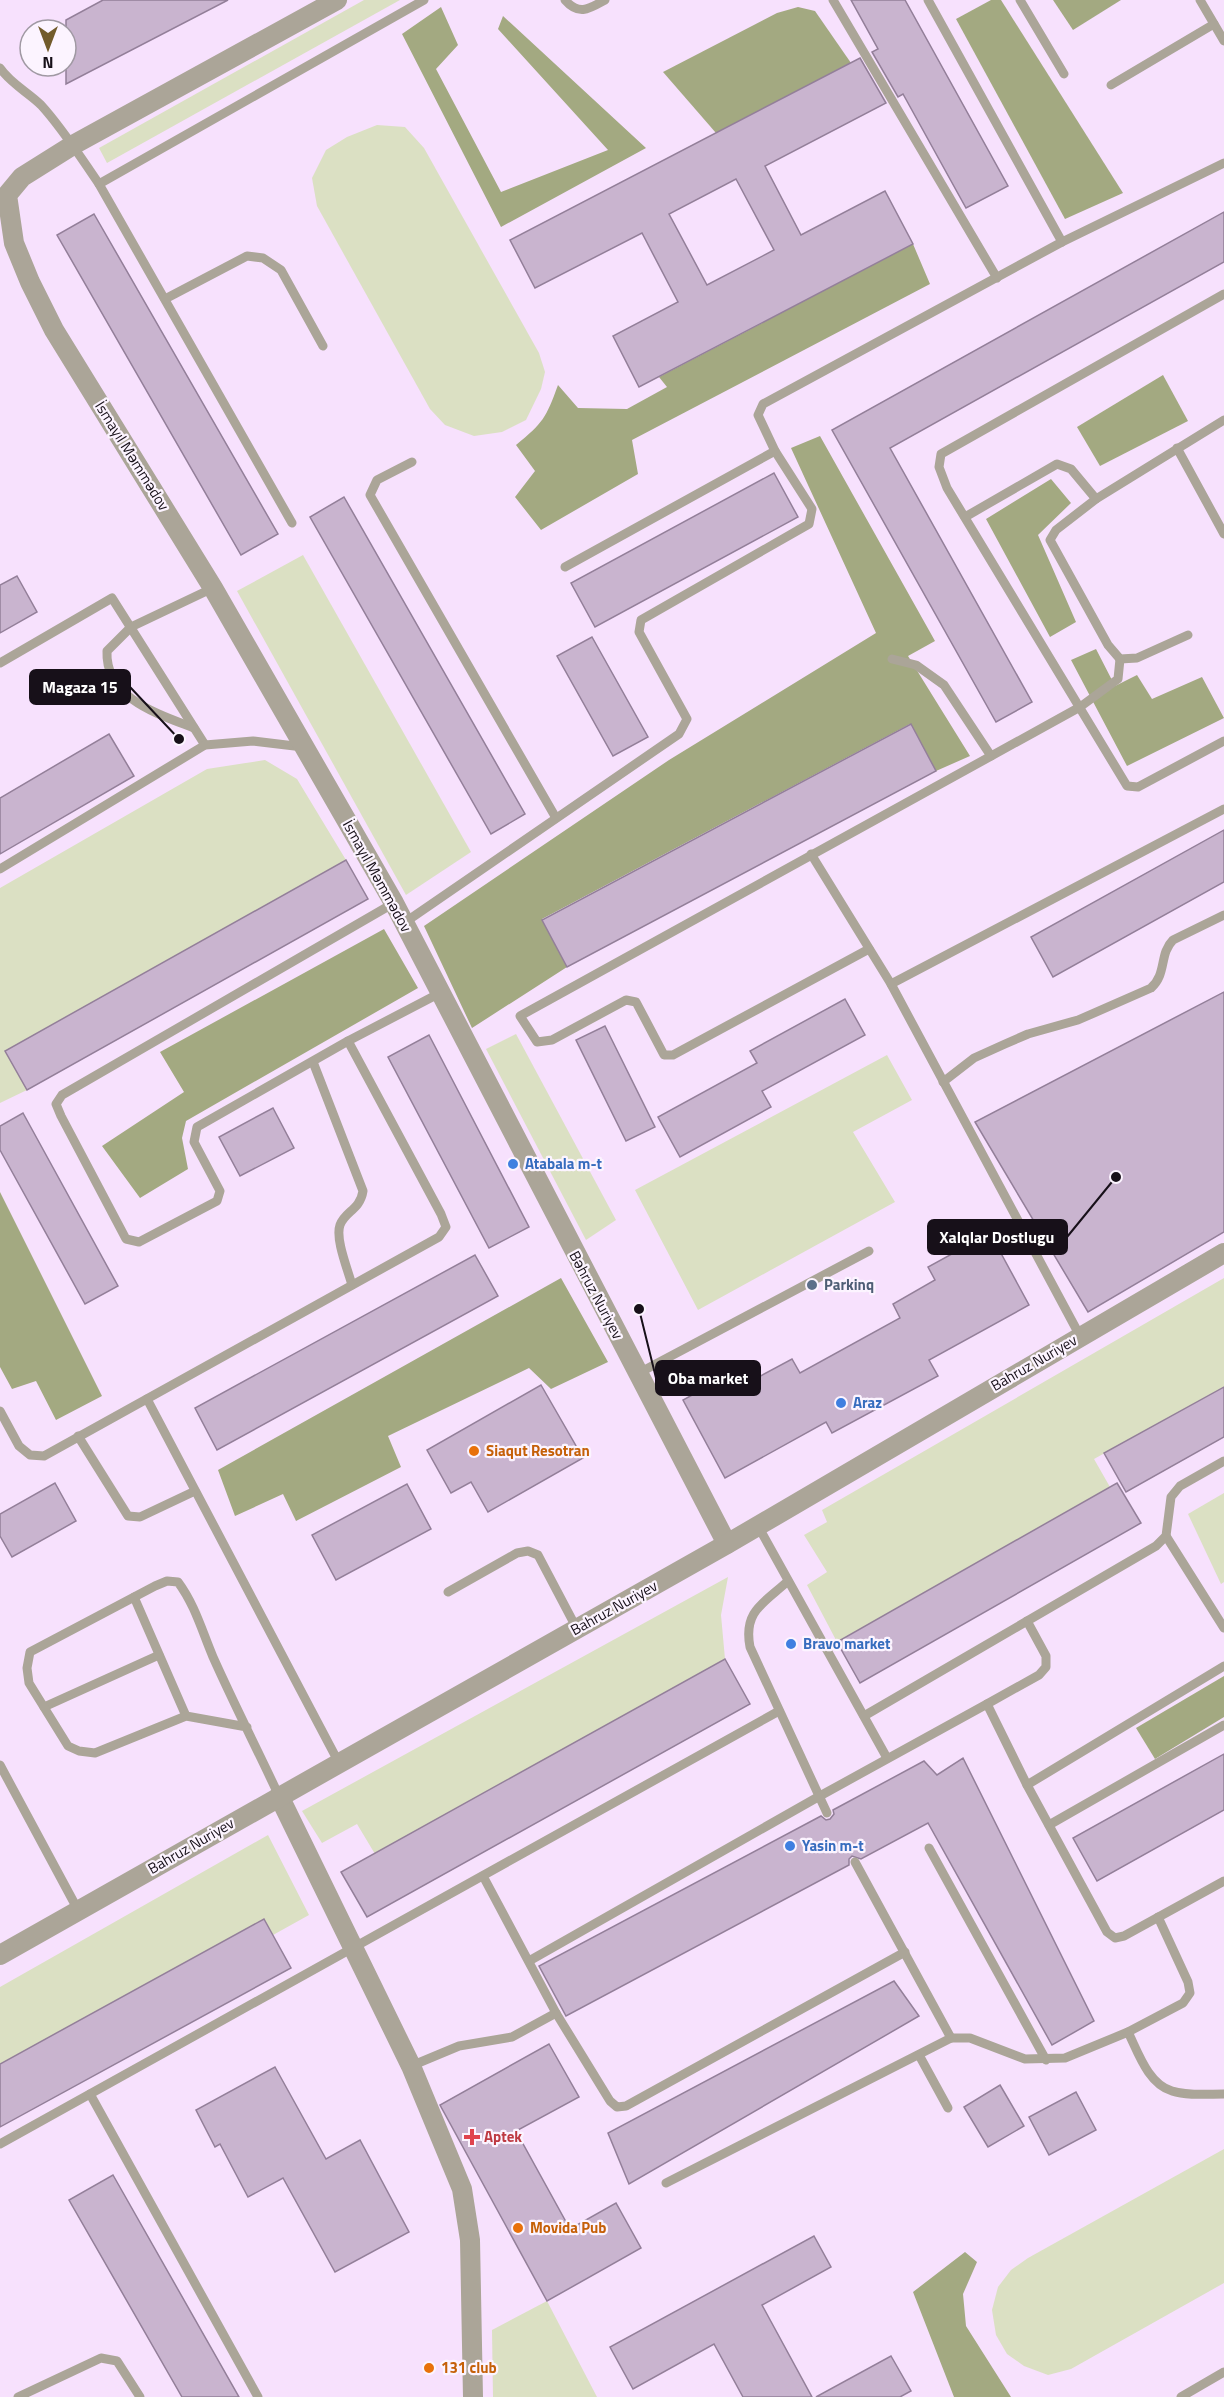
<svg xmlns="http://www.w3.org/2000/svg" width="1224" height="2397" font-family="'Titillium Web',sans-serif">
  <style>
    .green { fill: #dbe0c3 }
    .forest { fill: #a3a981 }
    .building { fill: #c9b4cf; stroke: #937f99; stroke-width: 1.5; fill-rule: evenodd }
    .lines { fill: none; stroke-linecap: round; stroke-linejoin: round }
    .service { stroke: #aba598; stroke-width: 9 }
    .minor { stroke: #aba598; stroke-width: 20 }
    .shop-dot { fill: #3f7fe0; stroke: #fcf4ff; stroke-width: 2 }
    .service-dot { fill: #5c6f8a; stroke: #fcf4ff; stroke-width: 2 }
    .food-dot { fill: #e8710a; stroke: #fcf4ff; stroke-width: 2 }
    .health-dot { fill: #e0444e; stroke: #fcf4ff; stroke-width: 2 }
    .labels { text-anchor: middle; stroke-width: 4.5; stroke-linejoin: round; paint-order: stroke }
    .street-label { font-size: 15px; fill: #171019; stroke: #fcf4ff }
    .shop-label { font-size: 15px; font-weight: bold; fill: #366cbe; stroke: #fcf4ff; text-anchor: start }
    .service-label { font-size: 15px; font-weight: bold; fill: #4e5e75; stroke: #fcf4ff; text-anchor: start }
    .food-label { font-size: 15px; font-weight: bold; fill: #c56008; stroke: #fcf4ff; text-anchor: start }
    .health-label { font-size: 15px; font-weight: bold; fill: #be3a42; stroke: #fcf4ff; text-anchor: start }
    .leader { fill: none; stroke: #171019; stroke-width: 2 }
    .callout-dot { fill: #171019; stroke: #fcf4ff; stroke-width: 2 }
    .callout { fill: #171019; stroke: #171019; stroke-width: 2 }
    .callout-label { font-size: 16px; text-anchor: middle; font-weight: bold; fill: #fff }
  </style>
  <rect width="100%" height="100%" fill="#f7e1fd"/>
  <g class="green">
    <polygon points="364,0 400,0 107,163 99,148"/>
    <polygon points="377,125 405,127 424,148 539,353 545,372 541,389 526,420 502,432 474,436 445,425 430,409 317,206 312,178 326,150 347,137"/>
    <polygon points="303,555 471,852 406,895 237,591"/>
    <polygon points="265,760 297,779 346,860 5,1051 27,1090 0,1103 0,888 207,769"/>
    <polygon points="516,1034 616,1220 586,1240 486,1049"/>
    <polygon points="887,1055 912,1100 853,1132 895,1202 698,1310 635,1190"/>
    <polygon points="1224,1278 1224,1387 1094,1459 1110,1487 837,1642 807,1585 827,1572 804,1535 827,1522 822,1510"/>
    <polygon points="1224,1493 1224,1582 1221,1584 1188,1514"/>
    <polygon points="728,1577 721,1615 725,1659 375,1854 357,1824 322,1843 302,1811"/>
    <polygon points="268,1835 309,1915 273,1935 264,1919 0,2064 0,1987"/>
    <polygon points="1224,2149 1224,2283 1071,2369 1048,2375 1024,2366 1007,2354 996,2335 992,2310 998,2287 1011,2270 1028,2258"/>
    <polygon points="547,2301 597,2397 493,2397 492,2330"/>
  </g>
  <g class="forest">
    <polygon points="991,0 1001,0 1123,193 1065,219 956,19"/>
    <polygon points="1053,0 1121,0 1073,30"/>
    <polygon points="441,7 458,45 436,69 501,192 608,150 498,29 503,16 646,148 501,227 402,34"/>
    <polygon points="798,7 815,11 851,63 716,133 663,72 777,13"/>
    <path d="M913 244 930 284 632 440 638 474 541 530 515 497 535 471 516 445C543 423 546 418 558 385L578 408 627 409 667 387 659 377Z"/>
    <polygon points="1163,375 1188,421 1100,466 1077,427"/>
    <polygon points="820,436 935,641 908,656 970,756 936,771 910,724 542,919 567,967 472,1028 424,926 669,760 876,633 791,448"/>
    <polygon points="1051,479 1071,503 1038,535 1076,622 1050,637 986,519"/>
    <polygon points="1096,649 1115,686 1137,675 1152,699 1202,677 1224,718 1127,766 1071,660"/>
    <polygon points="384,929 418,988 186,1121 182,1138 188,1169 140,1198 102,1146 184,1092 160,1052"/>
    <polygon points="0,1192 102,1396 56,1420 36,1381 12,1389 0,1367"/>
    <polygon points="561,1278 608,1362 551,1389 529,1368 388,1436 401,1467 296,1521 283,1494 235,1516 218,1470"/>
    <polygon points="1224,1676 1224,1717 1155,1759 1136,1728"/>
    <polygon points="965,2252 977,2262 963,2294 966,2326 1011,2397 954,2397 913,2292"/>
  </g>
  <g class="building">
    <polygon points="103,0 228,0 66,84 66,20"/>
    <polygon points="851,0 905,0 1008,186 966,208 903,94 898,97 872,52 878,49"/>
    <path d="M860 58 886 103 765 166 801 235 885 191 913 244 639 387 613 336 678 302 642 233 535 288 510 240ZM736 179 774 250 707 285 669 214Z"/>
    <polygon points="1224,212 1224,262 890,448 1032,702 996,722 832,430"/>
    <polygon points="94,214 278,534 241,555 57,235"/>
    <polygon points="774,473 798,517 595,627 571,583"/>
    <polygon points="344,497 525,814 491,834 310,517"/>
    <polygon points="17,576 37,612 0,633 0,585"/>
    <polygon points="592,637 648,737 613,756 557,656"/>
    <polygon points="911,724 936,771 567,967 542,920"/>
    <polygon points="109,734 134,776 0,854 0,798"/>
    <polygon points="1224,830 1224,882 1053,977 1031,937"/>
    <polygon points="346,860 368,899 27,1090 5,1051"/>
    <polygon points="1224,992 1224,1232 1088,1312 975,1122"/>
    <polygon points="845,999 865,1035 762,1091 771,1107 680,1157 658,1117 757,1063 750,1051"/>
    <polygon points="605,1026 655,1127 626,1141 576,1040"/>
    <polygon points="429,1035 529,1227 489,1248 388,1057"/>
    <polygon points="273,1108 294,1148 240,1176 219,1137"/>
    <polygon points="23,1113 118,1286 85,1304 0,1150 0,1126"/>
    <polygon points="990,1233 1029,1305 929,1360 938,1376 832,1433 826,1422 725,1478 683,1400 734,1372 742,1386 792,1359 800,1373 900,1318 893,1304 935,1280 928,1267"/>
    <polygon points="475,1255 498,1296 217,1450 195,1408"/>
    <polygon points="541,1385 583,1458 488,1512 471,1482 451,1493 427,1450"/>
    <polygon points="1224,1387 1224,1437 1126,1492 1104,1453"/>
    <polygon points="55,1483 76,1521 12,1557 0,1536 0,1514"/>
    <polygon points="1117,1483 1141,1523 860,1683 837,1642"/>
    <polygon points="407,1484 431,1529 336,1580 312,1535"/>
    <polygon points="725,1659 750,1704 367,1917 341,1872"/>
    <polygon points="1224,1754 1224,1810 1097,1881 1073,1838"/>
    <polygon points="963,1758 1094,2021 1052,2045 928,1823 861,1859 852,1856 849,1859 849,1865 566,2016 539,1966 821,1816 826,1820 830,1819 834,1814 833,1810 924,1761 937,1775"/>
    <polygon points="264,1919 291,1968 0,2127 0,2064"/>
    <polygon points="894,1981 919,2016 629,2184 608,2133"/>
    <polygon points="549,2044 579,2097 516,2131 570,2229 616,2203 641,2248 547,2301 440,2105"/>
    <polygon points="275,2067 326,2159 360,2140 409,2232 335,2272 283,2178 248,2197 220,2144 215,2147 196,2110"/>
    <polygon points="1000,2085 1024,2126 988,2147 964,2107"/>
    <polygon points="1076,2092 1096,2130 1049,2155 1029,2117"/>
    <polygon points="113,2175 239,2397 182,2397 69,2200"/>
    <polygon points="814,2236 831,2267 762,2305 812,2397 743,2397 714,2344 633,2389 610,2347"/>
    <polygon points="891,2356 911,2391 900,2397 816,2397"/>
  </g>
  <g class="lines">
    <g class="service">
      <path d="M565 0C579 16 589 9 605 0"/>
      <polyline points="833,0 997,278"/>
      <polyline points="928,0 1062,242"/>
      <polyline points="1020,0 1064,74"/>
      <polyline points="1200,0 1224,41"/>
      <path d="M0 68C11 84 28 92 41 105 63 129 81 158 99 184L292 523"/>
      <polyline points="1111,85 1214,24"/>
      <polyline points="99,184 424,0"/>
      <polyline points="1224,294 941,454 939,467 947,488 1127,786 1138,787 1224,741"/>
      <polyline points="165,299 247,256 263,258 281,270 323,346"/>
      <polyline points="1177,448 1224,534"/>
      <polyline points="412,462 377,480 370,495 556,818"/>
      <polyline points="1096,499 1056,530 1050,540 1108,645 1120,659 1137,658 1188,635"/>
      <polyline points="965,517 1057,464 1071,469 1096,499 1224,420"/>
      <polyline points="565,567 775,451"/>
      <polyline points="892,659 916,665 944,685 991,756"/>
      <polyline points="0,663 112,598 205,745"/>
      <path d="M194 728C158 714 105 698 107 651L131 627 213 588"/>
      <polyline points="811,854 891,984 1080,1336"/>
      <polyline points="0,869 205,745 253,741 303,747"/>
      <polyline points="394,903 62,1095 56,1104 61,1116 126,1239 139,1242 217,1201 220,1191 194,1142 197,1127 348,1041 440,993"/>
      <polyline points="404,923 679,734 687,719 639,632 641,620 809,524 812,509 775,451 758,415 763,404 1062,242 1224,163"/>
      <polyline points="869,949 673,1055 664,1055 636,1002 626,1000 552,1040 537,1042 520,1016 1080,707 1118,679 1120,659"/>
      <polyline points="891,984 1224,809"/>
      <path d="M313 1062 363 1191C360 1210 345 1211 340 1225 335 1239 348 1270 352 1285"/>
      <path d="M943 1082 974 1058 1005 1044 1028 1034 1078 1020 1151 988C1167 974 1159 954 1173 940L1224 915"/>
      <polyline points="637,1374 869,1251"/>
      <polyline points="147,1399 339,1763"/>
      <polyline points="0,1411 19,1446 30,1455 44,1456 439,1237 446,1227 441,1214 348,1041"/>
      <polyline points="78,1436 128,1516 140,1517 195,1491"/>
      <polyline points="758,1526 887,1758"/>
      <polyline points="1166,1536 1224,1628"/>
      <path d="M788 1581C764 1603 743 1611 750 1647L827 1813"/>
      <polyline points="448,1592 517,1553 528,1551 538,1555 577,1629"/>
      <polyline points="134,1597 186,1716"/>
      <polyline points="987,1704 1039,1675 1046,1667 1046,1656 1027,1621"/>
      <polyline points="44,1707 159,1655"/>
      <polyline points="864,1716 1156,1546 1166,1536 1171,1497 1180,1486 1224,1461"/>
      <path d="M247 1727 186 1716 95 1753 79 1751 68 1746 29 1683 27 1668 30 1652 155 1586 167 1581 178 1582C195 1605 202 1631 213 1657 234 1704 257 1749 279 1796"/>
      <polyline points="0,1765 78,1910"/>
      <polyline points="1027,1785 1224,1666"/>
      <polyline points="1049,1825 1224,1725"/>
      <polyline points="929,1848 1046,2060"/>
      <polyline points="855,1862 951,2038"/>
      <polyline points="483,1876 556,2013 610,2101 617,2107 626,2106 905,1952"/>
      <polyline points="529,1961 818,1797 987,1704 1027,1785 1107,1932 1115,1938 1124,1936 1224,1881"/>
      <path d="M1128 2032C1138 2052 1148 2084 1172 2091 1187 2096 1208 2094 1224 2094"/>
      <polyline points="919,2055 948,2108"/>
      <polyline points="411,2066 459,2046 512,2037 556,2013"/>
      <polyline points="90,2094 258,2397"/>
      <polyline points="0,2144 779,1711"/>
      <polyline points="666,2183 951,2038 970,2038 1025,2059 1065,2058 1128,2032 1183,2003 1190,1993 1188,1982 1158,1917"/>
      <polyline points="18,2397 101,2358 117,2361 140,2397"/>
      <polyline points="1181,2397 1224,2372"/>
    </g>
    <g class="minor">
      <polyline points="337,0 73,145 22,177 7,195 14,243 30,282 54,330 213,588 394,903 727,1544"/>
      <polyline points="279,1796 411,2066 462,2189 470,2240 473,2397"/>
      <polyline points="0,1955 727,1544 1224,1253"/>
    </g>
  </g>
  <g class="shop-dot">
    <circle cx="513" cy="1164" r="6"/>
    <circle cx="841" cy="1403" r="6"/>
    <circle cx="791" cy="1644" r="6"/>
    <circle cx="790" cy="1846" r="6"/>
  </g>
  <circle class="service-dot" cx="812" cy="1285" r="6"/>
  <g class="food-dot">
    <circle cx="474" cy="1451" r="6"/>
    <circle cx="518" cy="2228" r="6"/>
    <circle cx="429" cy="2368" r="6"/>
  </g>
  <path class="health-dot" d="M469 2128h6v6h6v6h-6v6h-6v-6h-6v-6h6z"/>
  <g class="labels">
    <g class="street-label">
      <text transform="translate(132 456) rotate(58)" y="5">İsmayıl Məmmədov</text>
      <text transform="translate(377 876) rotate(61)" y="5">İsmayıl Məmmədov</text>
      <text transform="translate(596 1295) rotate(62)" y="5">Bəhruz Nuriyev</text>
      <text transform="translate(1034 1363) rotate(-30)" y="5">Bahruz Nuriyev</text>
      <text transform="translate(614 1608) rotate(-29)" y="5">Bahruz Nuriyev</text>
      <text transform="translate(191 1846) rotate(-30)" y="5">Bahruz Nuriyev</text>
    </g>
    <g class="shop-label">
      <text x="525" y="1169">Atabala m-t</text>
      <text x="853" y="1408">Araz</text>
      <text x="803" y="1649">Bravo market</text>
      <text x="802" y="1851">Yasin m-t</text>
    </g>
    <g class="service-label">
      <text x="824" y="1290">Parkinq</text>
    </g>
    <g class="food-label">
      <text x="486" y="1456">Siaqut Resotran</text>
      <text x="530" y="2233">Movida Pub</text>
      <text x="441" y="2373">131 club</text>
    </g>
    <g class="health-label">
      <text x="484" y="2142">Aptek</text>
    </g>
  </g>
  <path class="leader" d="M179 739L130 687M1116 1177L1067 1237M639 1309L656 1378"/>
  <g class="callout-dot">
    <circle cx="179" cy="739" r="6"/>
    <circle cx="1116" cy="1177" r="6"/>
    <circle cx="639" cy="1309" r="6"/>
  </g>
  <g class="callout">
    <rect x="30" y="670" width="100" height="34" rx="6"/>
    <rect x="928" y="1220" width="139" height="34" rx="6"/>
    <rect x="656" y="1361" width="104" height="34" rx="6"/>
  </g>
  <g class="callout-label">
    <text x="80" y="693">Magaza 15</text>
    <text x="997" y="1243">Xalqlar Dostlugu</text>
    <text x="708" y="1384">Oba market</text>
  </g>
  <g transform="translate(48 48) rotate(180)"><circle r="28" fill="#fcf4ff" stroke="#a099a3" stroke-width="1.5"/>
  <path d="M0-4.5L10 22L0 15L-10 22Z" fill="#725b2b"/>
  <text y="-9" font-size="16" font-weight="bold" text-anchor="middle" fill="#171019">N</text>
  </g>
</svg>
